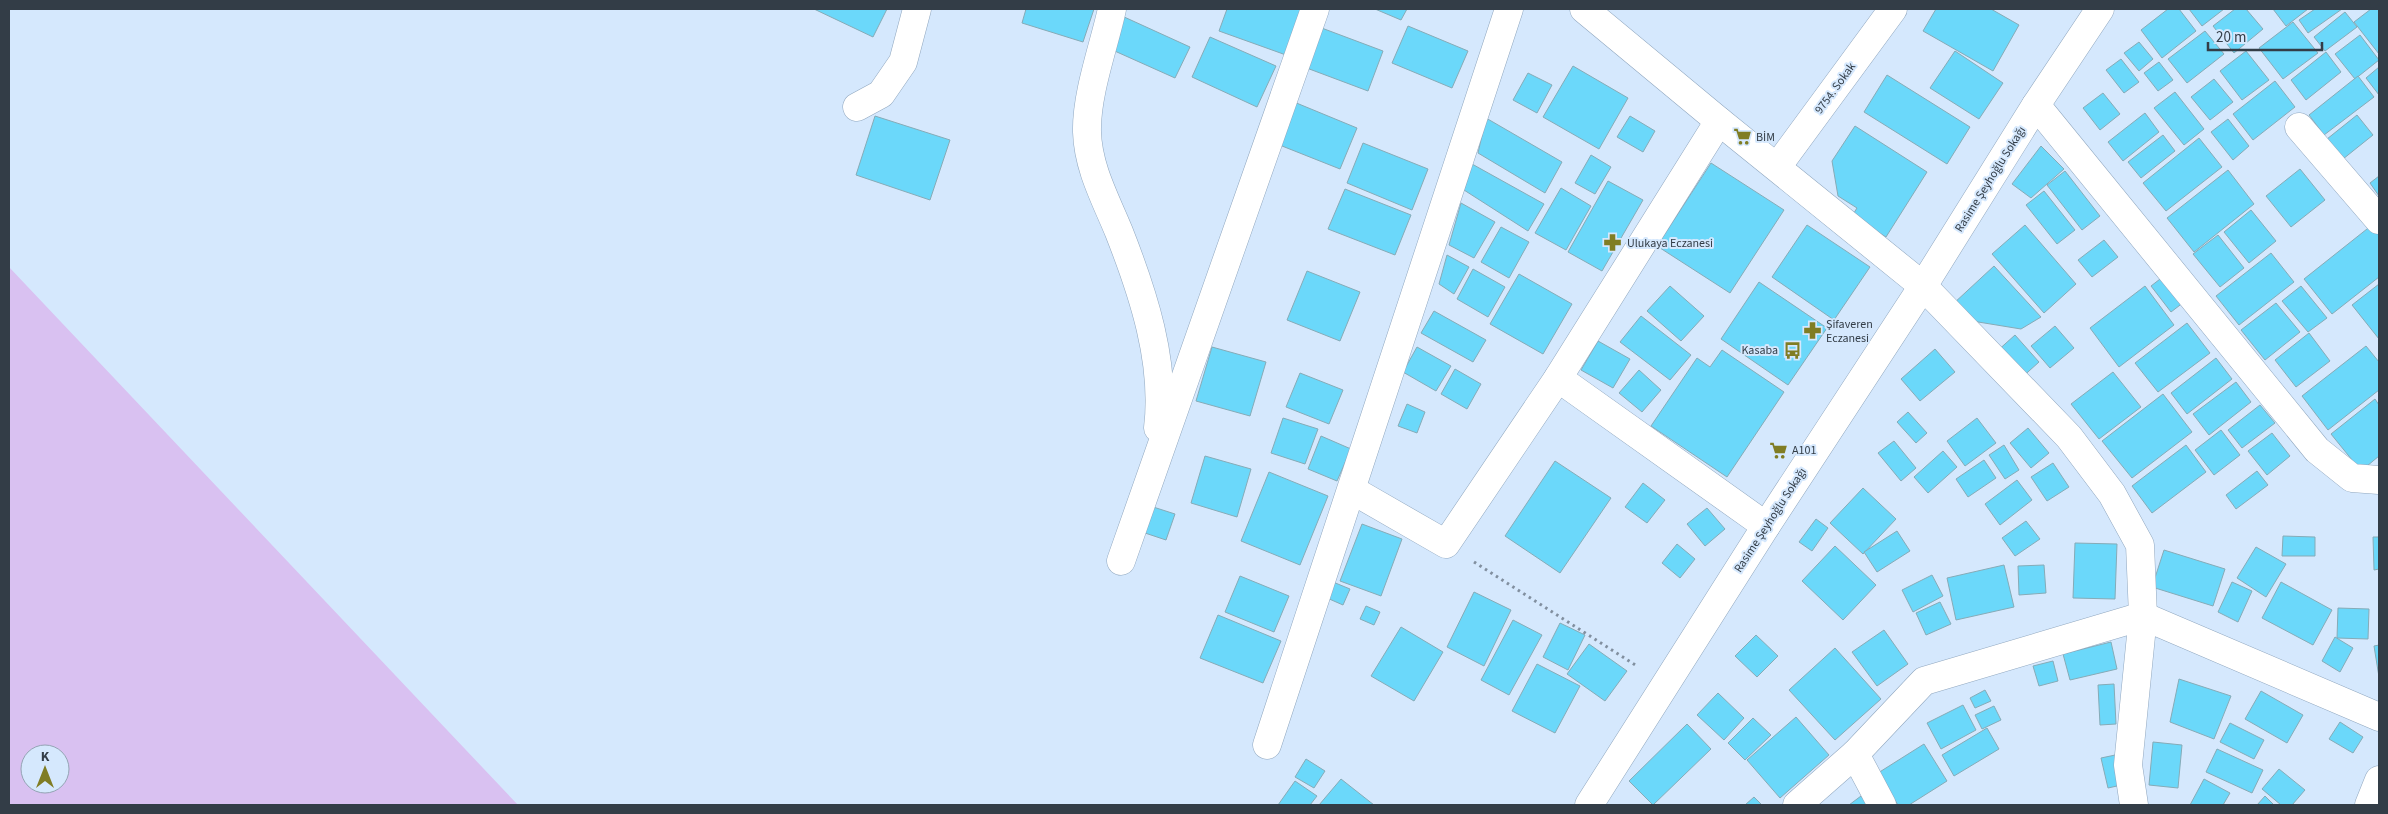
<svg xmlns="http://www.w3.org/2000/svg" width="2388" height="814" font-family="'Source Sans 3',sans-serif">
  <style>
    .green { fill: #d9c1f1; fill-rule: evenodd }
    .building { fill: #6bd8fa; stroke: #86abb7 }
    .lines { fill: none; stroke-linecap: round; stroke-linejoin: round }
    .minor-casing { stroke: #90a7bf; stroke-width: 29 }
    .major-casing { stroke: #90a7bf; stroke-width: 29 }
    .path { stroke: #818f9f; stroke-width: 3; stroke-dasharray: 2.5 4; stroke-linecap: butt }
    .minor { stroke: #fff; stroke-width: 28 }
    .major { stroke: #fff; stroke-width: 28 }
    .labels { text-anchor: middle; stroke-width: 4; stroke-linejoin: round; paint-order: stroke }
    .street-label { font-size: 12px; fill: #333d47; stroke: #d5e8fd }
    .poi-label { font-size: 12px; fill: #333d47; stroke: #d5e8fd; text-anchor: start }
  </style>
  <rect width="100%" height="100%" fill="#d5e8fd"/>
  <path class="green" d="M9 267 518 805H9ZM30 754H60V784H30Z"/>
  <g class="building">
    <polygon points="814,9 887,9 873,37"/>
    <polygon points="1026,9 1094,9 1083,42 1022,23"/>
    <polygon points="1227,9 1303,9 1286,55 1219,31"/>
    <polygon points="1375,9 1407,9 1401,20"/>
    <polygon points="1936,9 1991,9 2019,25 1993,71 1923,31"/>
    <polygon points="2168,9 2179,9 2196,31 2162,58 2141,30"/>
    <polygon points="2189,9 2224,9 2202,26"/>
    <polygon points="2235,9 2246,9 2263,29 2234,53 2213,26"/>
    <polygon points="2273,9 2308,9 2286,26"/>
    <polygon points="2315,9 2342,9 2308,33 2299,20"/>
    <polygon points="2371,9 2379,9 2379,54 2354,22"/>
    <polygon points="2345,12 2357,27 2325,51 2314,37"/>
    <polygon points="1122,16 1190,47 1175,78 1108,48"/>
    <polygon points="2293,22 2318,53 2283,79 2259,48"/>
    <polygon points="1408,26 1468,51 1452,88 1392,63"/>
    <polygon points="1319,27 1383,51 1368,91 1304,67"/>
    <polygon points="2205,31 2224,54 2187,83 2168,59"/>
    <polygon points="2360,35 2379,60 2355,79 2335,54"/>
    <polygon points="1210,37 1276,66 1257,107 1192,77"/>
    <polygon points="2139,42 2153,59 2139,71 2124,53"/>
    <polygon points="1955,51 2003,83 1979,119 1930,88"/>
    <polygon points="2246,51 2269,80 2242,100 2220,71"/>
    <polygon points="2326,52 2341,72 2306,100 2291,80"/>
    <polygon points="2121,59 2139,82 2124,93 2106,70"/>
    <polygon points="2159,62 2173,80 2158,91 2144,73"/>
    <polygon points="1573,66 1628,98 1599,149 1543,117"/>
    <polygon points="2379,67 2379,95 2366,78"/>
    <polygon points="1528,73 1552,85 1537,113 1513,100"/>
    <polygon points="1887,75 1970,127 1947,164 1864,112"/>
    <polygon points="2358,76 2374,97 2324,135 2309,115"/>
    <polygon points="2214,79 2233,102 2210,120 2191,97"/>
    <polygon points="2275,81 2295,107 2253,140 2233,114"/>
    <polygon points="2175,92 2204,129 2184,145 2154,108"/>
    <polygon points="2103,93 2120,114 2100,130 2083,108"/>
    <polygon points="1294,102 1357,128 1340,169 1277,144"/>
    <polygon points="2145,113 2159,132 2123,161 2108,142"/>
    <polygon points="2357,115 2373,135 2343,159 2327,139"/>
    <polygon points="875,116 950,140 930,200 856,175"/>
    <polygon points="1630,116 1655,131 1643,152 1617,137"/>
    <polygon points="1486,118 1562,162 1545,193 1478,153"/>
    <polygon points="2228,119 2249,146 2233,160 2211,132"/>
    <polygon points="1855,126 1927,172 1886,237 1852,216 1857,208 1838,196 1832,161"/>
    <polygon points="2163,135 2175,151 2141,178 2128,162"/>
    <polygon points="2199,138 2222,167 2166,211 2143,183"/>
    <polygon points="1363,143 1428,169 1412,210 1347,183"/>
    <polygon points="2041,146 2064,169 2031,198 2012,184"/>
    <polygon points="1591,155 1611,167 1595,194 1575,183"/>
    <polygon points="1711,163 1784,210 1730,293 1657,246"/>
    <polygon points="1472,164 1544,204 1528,231 1464,190"/>
    <polygon points="2300,169 2325,200 2291,227 2266,196"/>
    <polygon points="2228,170 2254,204 2194,252 2167,218"/>
    <polygon points="2065,171 2100,216 2082,230 2047,185"/>
    <polygon points="2379,176 2379,196 2370,183"/>
    <polygon points="1608,181 1643,200 1602,271 1568,252"/>
    <polygon points="1561,188 1591,206 1566,250 1535,233"/>
    <polygon points="1345,189 1411,215 1395,255 1328,229"/>
    <polygon points="2044,191 2075,230 2057,244 2026,205"/>
    <polygon points="1461,203 1495,222 1474,258 1449,245"/>
    <polygon points="2251,210 2276,241 2249,263 2224,232"/>
    <polygon points="1807,225 1870,267 1834,320 1772,277"/>
    <polygon points="2025,225 2076,284 2044,313 1992,254"/>
    <polygon points="2372,225 2379,234 2379,277 2332,314 2304,279"/>
    <polygon points="1501,227 1529,242 1509,278 1481,262"/>
    <polygon points="2218,235 2244,268 2220,287 2193,254"/>
    <polygon points="2104,240 2118,257 2092,277 2078,260"/>
    <polygon points="2271,253 2294,282 2239,325 2216,296"/>
    <polygon points="1447,255 1469,267 1454,294 1439,284"/>
    <polygon points="1994,266 2041,317 2021,329 1966,320 1953,304"/>
    <polygon points="1473,269 1505,287 1488,317 1457,299"/>
    <polygon points="1307,271 1360,292 1340,341 1287,320"/>
    <polygon points="1519,274 1572,304 1543,354 1490,324"/>
    <polygon points="2164,276 2184,302 2171,312 2151,286"/>
    <polygon points="1759,282 1827,328 1788,385 1721,339"/>
    <polygon points="2379,284 2379,339 2352,305"/>
    <polygon points="1670,286 1704,316 1681,341 1647,311"/>
    <polygon points="2145,286 2174,325 2119,367 2090,328"/>
    <polygon points="2301,286 2327,318 2308,332 2282,301"/>
    <polygon points="2276,303 2300,332 2265,360 2241,330"/>
    <polygon points="1434,311 1486,340 1473,362 1421,333"/>
    <polygon points="1641,316 1691,355 1670,380 1620,342"/>
    <polygon points="2187,323 2210,353 2158,392 2135,363"/>
    <polygon points="2055,326 2074,348 2050,368 2031,346"/>
    <polygon points="2309,333 2330,361 2296,387 2275,360"/>
    <polygon points="2015,335 2039,362 2019,380 1995,353"/>
    <polygon points="1598,341 1630,359 1613,388 1581,370"/>
    <polygon points="2366,346 2379,362 2379,390 2328,430 2302,396"/>
    <polygon points="1212,347 1266,362 1250,416 1196,401"/>
    <polygon points="1417,347 1451,366 1436,391 1403,372"/>
    <polygon points="1935,349 1955,372 1920,401 1901,379"/>
    <polygon points="1722,350 1784,392 1727,477 1651,426 1697,358 1710,367"/>
    <polygon points="2216,358 2232,379 2187,414 2171,393"/>
    <polygon points="1455,369 1481,384 1467,409 1441,394"/>
    <polygon points="1639,370 1661,390 1642,412 1619,393"/>
    <polygon points="2113,372 2141,407 2099,439 2071,404"/>
    <polygon points="1300,373 1343,390 1329,424 1286,407"/>
    <polygon points="2236,382 2251,402 2209,435 2193,414"/>
    <polygon points="2163,394 2192,432 2132,478 2102,441"/>
    <polygon points="2375,399 2379,405 2379,456 2361,471 2331,434"/>
    <polygon points="1407,404 1425,412 1417,433 1398,426"/>
    <polygon points="2260,405 2275,423 2242,448 2228,430"/>
    <polygon points="1908,412 1927,433 1916,443 1897,422"/>
    <polygon points="1283,418 1318,429 1305,464 1271,453"/>
    <polygon points="1977,418 1996,443 1965,466 1947,441"/>
    <polygon points="2028,428 2049,453 2031,468 2010,443"/>
    <polygon points="2221,430 2240,455 2214,475 2195,450"/>
    <polygon points="2272,433 2290,456 2267,475 2248,451"/>
    <polygon points="1321,436 1351,449 1337,481 1308,469"/>
    <polygon points="1894,441 1916,468 1901,481 1878,453"/>
    <polygon points="2004,445 2019,470 2005,479 1989,455"/>
    <polygon points="2186,445 2206,472 2152,513 2132,486"/>
    <polygon points="1943,451 1957,467 1928,493 1914,477"/>
    <polygon points="1205,456 1251,469 1237,517 1191,503"/>
    <polygon points="1984,460 1996,478 1968,497 1956,479"/>
    <polygon points="1555,461 1611,498 1560,573 1505,536"/>
    <polygon points="2053,463 2069,487 2047,501 2031,477"/>
    <polygon points="2257,471 2268,485 2236,509 2226,495"/>
    <polygon points="1269,472 1328,496 1300,565 1241,541"/>
    <polygon points="2017,480 2032,500 2000,525 1985,504"/>
    <polygon points="1643,483 1665,500 1647,523 1625,507"/>
    <polygon points="1863,488 1896,519 1863,554 1830,523"/>
    <polygon points="1147,505 1175,514 1166,540 1139,531"/>
    <polygon points="1707,508 1725,529 1705,546 1687,524"/>
    <polygon points="1816,519 1828,528 1812,551 1799,542"/>
    <polygon points="2026,521 2040,539 2015,556 2002,538"/>
    <polygon points="1362,524 1402,539 1381,596 1340,581"/>
    <polygon points="1897,531 1910,551 1877,572 1864,552"/>
    <polygon points="2283,536 2315,537 2315,556 2282,556"/>
    <polygon points="2373,537 2379,537 2379,569 2374,570"/>
    <polygon points="2075,543 2117,544 2115,599 2073,598"/>
    <polygon points="1677,544 1695,559 1680,578 1662,563"/>
    <polygon points="1835,546 1876,585 1843,620 1802,581"/>
    <polygon points="2256,547 2286,564 2266,597 2237,578"/>
    <polygon points="2164,550 2225,569 2213,606 2152,587"/>
    <polygon points="2004,565 2014,607 1956,620 1947,578"/>
    <polygon points="2044,565 2046,593 2019,595 2018,566"/>
    <polygon points="1932,575 1943,596 1913,612 1902,590"/>
    <polygon points="1240,576 1289,596 1274,632 1225,612"/>
    <polygon points="1333,582 1350,589 1343,605 1327,598"/>
    <polygon points="2232,582 2252,591 2238,622 2218,612"/>
    <polygon points="2281,582 2332,610 2313,645 2262,618"/>
    <polygon points="1474,592 1511,610 1484,666 1447,647"/>
    <polygon points="1940,602 1951,624 1926,635 1916,613"/>
    <polygon points="1366,606 1380,612 1374,625 1360,619"/>
    <polygon points="2338,608 2369,609 2368,639 2337,638"/>
    <polygon points="1218,615 1281,641 1263,683 1200,658"/>
    <polygon points="1513,620 1542,635 1509,695 1481,680"/>
    <polygon points="1560,623 1585,635 1568,670 1543,657"/>
    <polygon points="1401,627 1443,652 1414,701 1371,676"/>
    <polygon points="1884,630 1908,664 1877,686 1852,652"/>
    <polygon points="1756,635 1778,656 1757,677 1735,656"/>
    <polygon points="2335,637 2353,648 2340,672 2322,661"/>
    <polygon points="2111,642 2117,669 2070,680 2063,654"/>
    <polygon points="1589,644 1627,671 1605,701 1567,674"/>
    <polygon points="2379,645 2379,677 2374,646"/>
    <polygon points="1835,648 1881,699 1835,740 1789,690"/>
    <polygon points="2053,661 2058,681 2039,686 2033,666"/>
    <polygon points="1537,664 1580,686 1555,733 1512,711"/>
    <polygon points="2179,679 2231,696 2214,739 2170,722"/>
    <polygon points="2114,684 2116,724 2100,725 2098,685"/>
    <polygon points="1985,690 1991,701 1975,708 1970,698"/>
    <polygon points="2261,691 2303,715 2287,743 2245,719"/>
    <polygon points="1718,693 1744,718 1724,740 1697,715"/>
    <polygon points="1963,705 1976,730 1941,749 1927,723"/>
    <polygon points="1994,706 2001,720 1982,729 1975,715"/>
    <polygon points="1796,717 1829,755 1780,798 1747,760"/>
    <polygon points="1753,718 1771,735 1745,760 1728,743"/>
    <polygon points="2340,722 2363,737 2353,753 2329,739"/>
    <polygon points="2230,723 2264,740 2254,759 2220,742"/>
    <polygon points="1687,724 1711,749 1653,805 1629,781"/>
    <polygon points="1987,728 1999,749 1954,776 1942,755"/>
    <polygon points="2153,742 2182,745 2178,788 2149,785"/>
    <polygon points="1924,744 1947,781 1909,805 1898,805 1878,773"/>
    <polygon points="2217,749 2263,770 2252,793 2206,772"/>
    <polygon points="2120,754 2126,784 2108,788 2101,758"/>
    <polygon points="1306,759 1325,771 1314,788 1295,777"/>
    <polygon points="2279,769 2305,790 2292,805 2281,805 2262,789"/>
    <polygon points="1341,779 1374,805 1319,805"/>
    <polygon points="2204,779 2230,793 2223,805 2190,805"/>
    <polygon points="1295,781 1317,796 1310,805 1278,805"/>
    <polygon points="1861,796 1868,805 1849,805"/>
    <polygon points="2265,796 2274,805 2257,805"/>
    <polygon points="1754,797 1762,805 1745,805"/>
  </g>
  <g class="lines">
    <defs>
      <g id="minor">
        <path d="M1112 9C1104 46 1086 94 1087 132 1088 168 1106 200 1119 232 1143 293 1166 362 1158 428"/>
        <polyline points="1584,9 1719,121 1923,286 2069,437 2112,494 2140,545 2143,616 1924,681 1855,754 1882,805"/>
        <polyline points="2036,105 2317,450 2352,478 2379,480"/>
        <polyline points="857,107 881,94 903,62 917,9"/>
        <polyline points="2299,127 2379,220"/>
        <polyline points="1777,167 1893,9"/>
        <polyline points="1558,378 1766,526"/>
        <polyline points="1352,490 1446,544 1558,378 1719,121"/>
        <polyline points="1121,561 1315,9"/>
        <polyline points="1267,745 1509,9"/>
        <polyline points="1797,805 1855,754"/>
        <polyline points="2134,805 2128,765 2143,616 2379,717"/>
        <polyline points="2369,805 2379,780"/>
      </g>
      <polyline id="major" points="1589,805 1766,526 1923,286 2036,105 2100,9"/>
    </defs>
    <use href="#minor" class="minor-casing"/>
    <use href="#major" class="major-casing"/>
    <polyline class="path" points="1474,562 1637,666"/>
    <use href="#minor" class="minor"/>
    <use href="#major" class="major"/>
  </g>
  <defs>
    <symbol id="supermarket-bare" viewBox="-9 -9 18 18"><path d="M-6-5.5h2.5l.6 2H6L4.5 2H-2.5L-4.4-4H-6ZM-1.5 3.2a1.3 1.3 0 1 0 .1 0ZM3 3.2a1.3 1.3 0 1 0 .1 0Z" fill="#807d24" stroke="#d5e8fd" stroke-width="2.5" paint-order="stroke"/></symbol>
    <symbol id="pharmacy-bare" viewBox="-9 -9 18 18"><path d="M-2-6h4v4h4v4h-4v4h-4v-4h-4v-4h4Z" fill="#807d24" stroke="#d5e8fd" stroke-width="2.5" paint-order="stroke"/></symbol>
    <symbol id="bus-bare" viewBox="-9 -9 18 18"><path d="M-5-6H5V4H4V6H2V4H-2V6H-4V4H-5ZM-3.5-4V0h7V-4ZM-3.5 1.2v1.5H-2V1.2ZM2 1.2v1.5H3.5V1.2Z" fill="#807d24" stroke="#d5e8fd" stroke-width="2.5" paint-order="stroke"/></symbol>
  </defs>
  <g fill-rule="evenodd">
    <use href="#supermarket-bare" x="1730" y="124" width="25" height="25"/>
    <use href="#pharmacy-bare" x="1600" y="230" width="25" height="25"/>
    <use href="#pharmacy-bare" x="1800" y="318" width="25" height="25"/>
    <use href="#bus-bare" x="1780" y="338" width="25" height="25"/>
    <use href="#supermarket-bare" x="1766" y="438" width="25" height="25"/>
  </g>
  <g class="labels">
    <g class="street-label">
      <text transform="translate(1835 88) rotate(-54)" y="4">9754. Sokak</text>
      <text transform="translate(1990 179) rotate(-58)" y="4">Rasime Şeyhoğlu Sokağı</text>
      <text transform="translate(1770 520) rotate(-57)" y="4">Rasime Şeyhoğlu Sokağı</text>
    </g>
    <g class="poi-label">
      <text x="1756" y="141">BİM</text>
      <text x="1627" y="247">Ulukaya Eczanesi</text>
      <text x="1826" y="328">Şifaveren<tspan x="1826" dy="14">Eczanesi</tspan></text>
      <text x="1778" y="354" text-anchor="end">Kasaba</text>
      <text x="1792" y="454">A101</text>
    </g>
  </g>
  <rect width="2388" height="814" fill="none" stroke="#333d47" stroke-width="20"/>
  <g transform="translate(45 769)"><circle r="24" fill="#d5e8fd" stroke="#94a4b4"/>
  <path d="M0-4L9 19L0 12L-9 19Z" fill="#807d24"/>
  <text y="-8" font-size="14" font-weight="bold" text-anchor="middle" fill="#333d47">K</text>
  </g>
  <path d="M2208 42v8h114v-8" fill="none" stroke="#333d47" stroke-width="2.5"/>
  <text x="2216" y="42" font-size="15" fill="#333d47" stroke="#d5e8fd" stroke-width="4" paint-order="stroke">20 m</text>
</svg>
